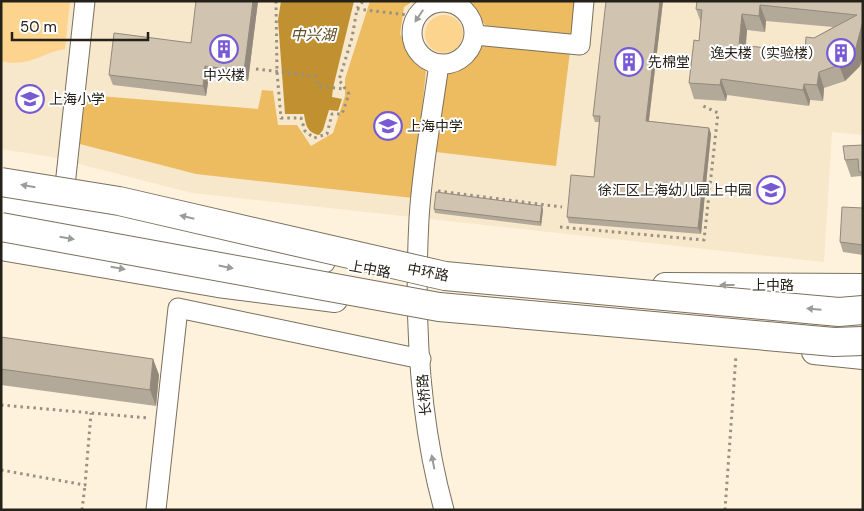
<svg xmlns="http://www.w3.org/2000/svg" width="864" height="511" font-family="'DM Sans','Noto Sans SC',sans-serif">
  <style>
    .built { fill: #f7e7cb }
    .green { fill: #fdd48d }
    .forest { fill: #edbb60 }
    .water { fill: #c19031 }
    .lines { fill: none; stroke-linecap: round; stroke-linejoin: round }
    .minor-casing { stroke: #7a705e; stroke-width: 21 }
    .major-casing { stroke: #7a705e; stroke-width: 26 }
    .path { stroke: #989081; stroke-width: 3; stroke-dasharray: 2.5 4; stroke-linecap: butt }
    .minor { stroke: #fff; stroke-width: 19 }
    .major { stroke: #fff; stroke-width: 24 }
    .highway-bridge-casing { stroke: #7a705e; stroke-width: 30; stroke-linecap: butt }
    .highway-bridge { stroke: #fff; stroke-width: 28 }
    .wall { fill: #b3a998; fill-rule: evenodd }
    .shaded-wall { fill: #92897c }
    .building { fill: #d0c4b1; stroke: #92897c; fill-rule: evenodd }
    .oneway { fill: #9d9b98 }
    .labels { text-anchor: middle; stroke-width: 4; stroke-linejoin: round; paint-order: stroke }
    .poi-label { font-size: 14px; fill: #252119; stroke: #fff; text-anchor: start }
    .street-label { font-size: 14px; fill: #252119; stroke: #fff }
    .water-label { font-size: 15px; font-style: italic; fill: #5f4a24; stroke: #fff }
  </style>
  <rect width="100%" height="100%" fill="#fef2dd"/>
  <polygon class="built" points="1,1 863,1 863,135 832,132 824,262 192,193 52,157 1,149"/>
  <g class="green">
    <path d="M1 1H70L65 49C41 53 29 68 1 61Z"/>
    <circle cx="444" cy="34" r="19"/>
  </g>
  <g class="forest">
    <polygon points="370,1 413,1 404,7 400,34 426,71 413,198 196,174 76,143 87,95 258,109 262,90 273,91 278,125 297,125 311,146 333,133 345,96 345,79"/>
    <polygon points="463,1 577,1 573,37 488,28"/>
    <polygon points="484,44 570,51 556,166 436,152 446,76"/>
  </g>
  <path class="water" d="M281 1H354L333 88 332 97 342 99 338 111 329 110 323 130 319 135C307 132 306 126 304 114H285L278 20Z"/>
  <g class="lines">
    <defs>
      <g id="minor">
        <circle cx="443" cy="33" r="31"/>
        <polyline points="475,35 580,45 584,1"/>
        <path d="M439 64C432 115 422 167 419 219 414 316 418 416 444 510"/>
        <polyline points="63,204 85,1"/>
        <polyline points="156,510 178,308 421,359"/>
      </g>
      <g id="major">
        <polyline points="1,201 323,261"/>
        <polyline points="1,248 218,285 335,300"/>
        <polyline points="665,285 863,286"/>
        <polyline points="814,352 863,357"/>
      </g>
    </defs>
    <use href="#minor" class="minor-casing"/>
    <use href="#major" class="major-casing"/>
    <g class="path">
      <polyline points="276,1 277,72 281,118 301,118 305,131 314,138 327,134 332,114 342,114 349,94 339,80 352,38 357,9 363,1"/>
      <polyline points="357,9 417,16"/>
      <polyline points="256,69 315,76 318,86 343,89"/>
      <polyline points="438,191 562,207"/>
      <polyline points="560,227 704,240 718,113 701,105"/>
      <polyline points="1,405 148,418"/>
      <polyline points="1,470 85,485 91,413"/>
      <polyline points="82,510 85,485"/>
      <polyline points="725,510 736,355"/>
    </g>
    <use href="#minor" class="minor"/>
    <use href="#major" class="major"/>
    <defs>
      <g id="highway-bridge">
        <polyline points="1,182 119,201 445,276 839,312 863,310"/>
        <polyline points="1,227 439,307 834,342 863,341"/>
      </g>
    </defs>
    <use href="#highway-bridge" class="highway-bridge-casing"/>
    <use href="#highway-bridge" class="highway-bridge"/>
  </g>
  <g class="wall">
    <polygon points="258,1 248,81 209,76 206,96 113,85 109,75 191,43"/>
    <polygon points="663,1 649,121 709,128 711,134 701,234 569,223 567,217 594,177 599,122 595,122 593,116"/>
    <path d="M697 1H863L860 66 845 81 824 88 823 101 810 100 809 106 727 95 726 101 694 99 689 83 699 41 701 23 696 9ZM766 21 833 27 814 38 805 52 746 46 747 30 765 32Z"/>
    <polygon points="863,145 863,182 861,176 851,177 845,160"/>
    <polygon points="542,206 543,210 541,226 435,213 434,209"/>
    <polygon points="863,208 863,255 843,252 840,242"/>
    <polygon points="1,337 153,359 159,375 156,406 1,385"/>
  </g>
  <g class="shaded-wall">
    <polygon points="253,1 258,1 248,81 244,71"/>
    <polygon points="660,1 663,1 648,127 646,121"/>
    <polygon points="760,5 766,21 765,32 759,16"/>
    <polygon points="742,14 747,30 744,61 739,45"/>
    <polygon points="863,21 863,57 860,66 845,81 839,65"/>
    <polygon points="205,66 209,76 206,96 203,86"/>
    <polygon points="819,72 824,88 823,101 817,85"/>
    <polygon points="721,79 727,95 726,101 720,85"/>
    <polygon points="804,84 810,100 809,106 803,90"/>
    <polygon points="709,128 711,134 701,234 698,228"/>
    <polygon points="542,206 543,210 541,226 540,222"/>
    <polygon points="153,359 159,375 156,406 150,390"/>
  </g>
  <g class="building">
    <polygon points="196,1 253,1 244,71 205,66 203,86 109,75 114,33 191,43"/>
    <polygon points="606,1 660,1 646,121 709,128 698,228 567,217 571,175 594,177 600,116 593,116"/>
    <path d="M697 1H863V21L855 51 839 65 819 72 817 85 804 84 803 90 721 79 720 85 689 83 694 40 699 41 702 10 696 9ZM760 5 857 15 814 38 806 37 805 52 739 45 742 14 759 16Z"/>
    <polygon points="863,145 863,172 859,172 858,159 845,160 843,146"/>
    <polygon points="436,192 542,206 540,222 434,209"/>
    <polygon points="842,207 863,208 863,245 840,242"/>
    <polygon points="1,337 153,359 150,390 1,369"/>
  </g>
  <defs><path id="oneway-solid" d="M-6-.8H1V-3.2L6.5 0L1 3.2V.8H-6Z" transform="scale(1.25)"/></defs>
  <g class="oneway">
    <use href="#oneway-solid" transform="translate(419 16) rotate(124)"/>
    <use href="#oneway-solid" transform="translate(28 186) rotate(-170)"/>
    <use href="#oneway-solid" transform="translate(187 217) rotate(-167)"/>
    <use href="#oneway-solid" transform="translate(67 238) rotate(10)"/>
    <use href="#oneway-solid" transform="translate(226 267) rotate(11)"/>
    <use href="#oneway-solid" transform="translate(118 268) rotate(10)"/>
    <use href="#oneway-solid" transform="translate(727 285) rotate(180)"/>
    <use href="#oneway-solid" transform="translate(814 309) rotate(-175)"/>
    <use href="#oneway-solid" transform="translate(433 462) rotate(-101)"/>
  </g>
  <defs>
    <symbol id="building-ring" viewBox="-11 -11 22 22"><circle r="9.5" fill="#fff" stroke="#785ad5" stroke-width="1.5"/><path d="M-4-6H4V6H1V3H-1V6H-4ZM-2.5-4.3h1.7v1.8h-1.7ZM.8-4.3h1.7v1.8H.8ZM-2.5-1h1.7V.8h-1.7ZM.8-1h1.7V.8H.8Z" fill="#785ad5"/></symbol>
    <symbol id="school-ring" viewBox="-11 -11 22 22"><circle r="9.5" fill="#fff" stroke="#785ad5" stroke-width="1.5"/><path d="M0-5L7-2L0 1L-7-2ZM-4 1L0 2.5L4 1V4Q0 6-4 4Z" fill="#785ad5"/></symbol>
  </defs>
  <g fill-rule="evenodd">
    <use href="#building-ring" x="208" y="33" width="32" height="32"/>
    <use href="#building-ring" x="825" y="37" width="32" height="32"/>
    <use href="#building-ring" x="613" y="46" width="32" height="32"/>
    <use href="#school-ring" x="14" y="83" width="32" height="32"/>
    <use href="#school-ring" x="372" y="110" width="32" height="32"/>
    <use href="#school-ring" x="755" y="174" width="32" height="32"/>
  </g>
  <g class="labels">
    <g class="poi-label">
      <text x="822" y="58" text-anchor="end">逸夫楼（实验楼）</text>
      <text x="648" y="67">先棉堂</text>
      <text x="224" y="80" text-anchor="middle">中兴楼</text>
      <text x="49" y="104">上海小学</text>
      <text x="407" y="131">上海中学</text>
      <text x="752" y="195" text-anchor="end">徐汇区上海幼儿园上中园</text>
    </g>
    <g class="street-label">
      <text transform="translate(370 269) rotate(10)" y="5">上中路</text>
      <text transform="translate(428 272) rotate(11)" y="5">中环路</text>
      <text x="773" y="290">上中路</text>
      <text transform="translate(424 395) rotate(-95)" y="5">长桥路</text>
    </g>
    <g class="water-label">
      <text x="313" y="40">中兴湖</text>
    </g>
  </g>
  <rect width="864" height="511" fill="none" stroke="#252119" stroke-width="5"/>
  <path d="M12 32v8h136v-8" fill="none" stroke="#252119" stroke-width="2.5"/>
  <text x="20" y="32" font-size="15" fill="#252119" stroke="#ffffff" stroke-width="4" paint-order="stroke">50 m</text>
</svg>
